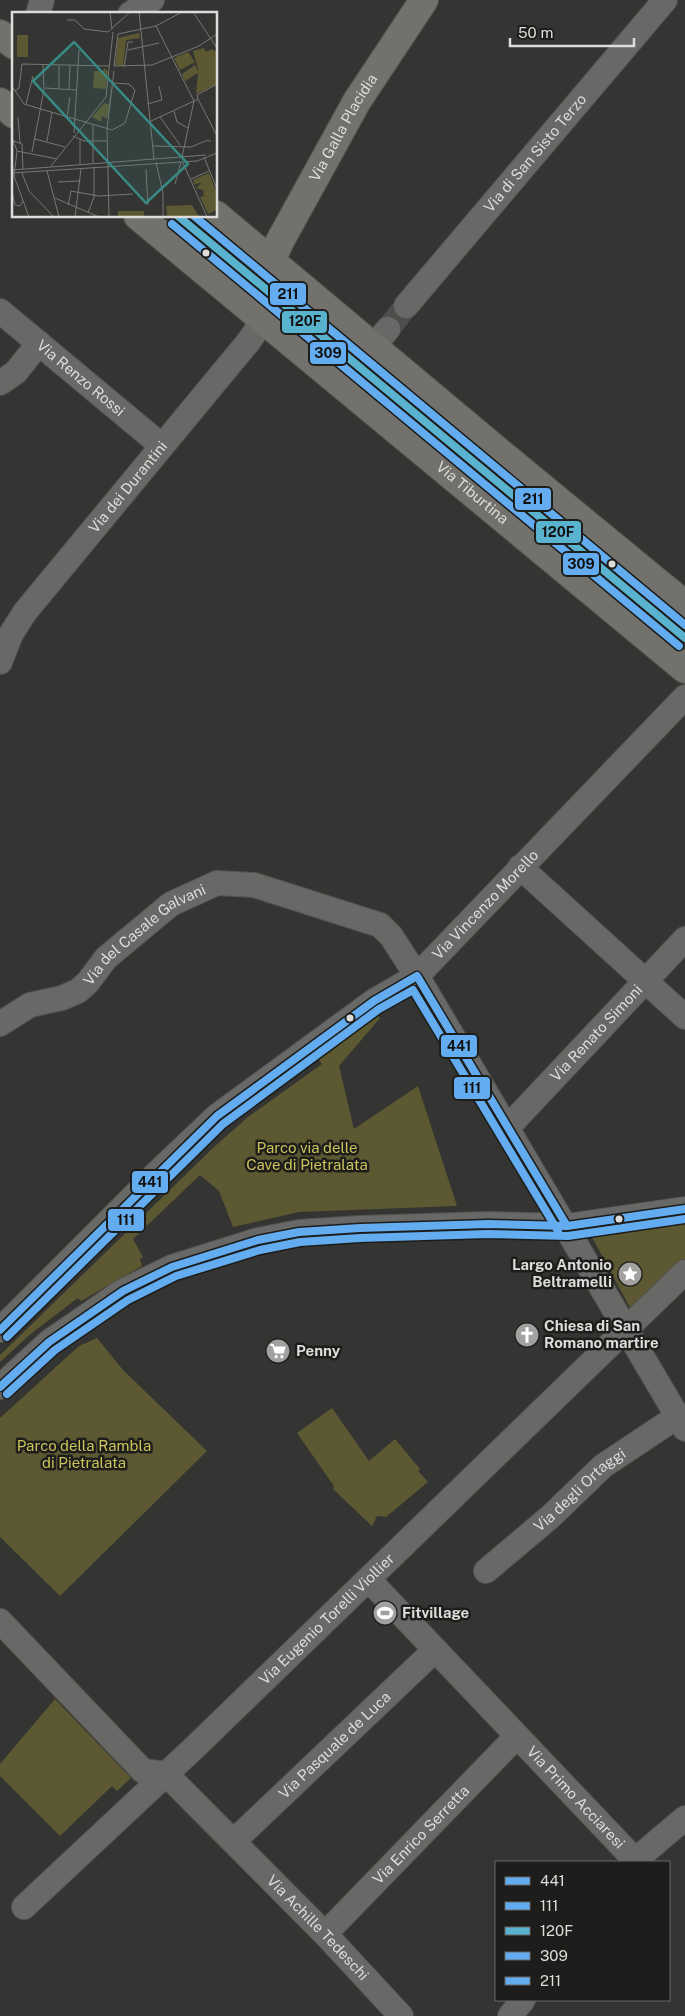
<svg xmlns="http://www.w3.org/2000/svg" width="685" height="2016" font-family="'Public Sans',sans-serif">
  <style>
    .green { fill: #5c5832 }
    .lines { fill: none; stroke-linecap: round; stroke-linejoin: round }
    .minor-tunnel { stroke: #4d4d4b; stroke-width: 24; stroke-dasharray: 24 12; stroke-linecap: butt }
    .minor-casing { stroke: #535250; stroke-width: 26 }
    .major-casing { stroke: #535250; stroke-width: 30 }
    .minor { stroke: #686867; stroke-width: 24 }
    .major { stroke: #72716b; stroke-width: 28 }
    .bus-1-casing { stroke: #1d1d1b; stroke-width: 11 }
    .bus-2-casing { stroke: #1d1d1b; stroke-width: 11 }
    .bus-3-casing { stroke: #1d1d1b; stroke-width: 11 }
    .bus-4-casing { stroke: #1d1d1b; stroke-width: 11 }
    .bus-5-casing { stroke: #1d1d1b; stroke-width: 11 }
    .bus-1 { stroke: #63acef; stroke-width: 8 }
    .bus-2 { stroke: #63acef; stroke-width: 8 }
    .bus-3 { stroke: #5ab3ce; stroke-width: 8 }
    .bus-4 { stroke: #63acef; stroke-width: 8 }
    .bus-5 { stroke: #63acef; stroke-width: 8 }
    .bus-dot { fill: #dddcda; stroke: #1d1d1b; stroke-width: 2 }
    .labels { text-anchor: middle; stroke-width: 5; stroke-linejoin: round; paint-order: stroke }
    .street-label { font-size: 15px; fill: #dddcda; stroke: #1d1d1b }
    .park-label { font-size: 15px; fill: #ccc35b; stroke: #1d1d1b }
    .poi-label { font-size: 15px; font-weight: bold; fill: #dddcda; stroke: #1d1d1b; text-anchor: start }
    .inset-road { fill: none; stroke: #787775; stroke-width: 1 }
    .view { fill: #388a84; fill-opacity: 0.15; stroke: #388a84; stroke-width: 2.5 }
    .inset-edge { fill: none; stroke: #dddcda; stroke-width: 2.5 }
    .line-badge { stroke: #1d1d1b; stroke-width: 2 }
    .pale-badge-label { font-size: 14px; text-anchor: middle; font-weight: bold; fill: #111 }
  </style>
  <rect width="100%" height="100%" fill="#343432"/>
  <g class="green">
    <polygon points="375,1013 380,1018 339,1066 354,1129 418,1086 457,1206 299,1212 233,1227 219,1191 200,1175 133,1239 143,1257 140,1259 142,1266 81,1301 78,1298 33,1332 0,1362 0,1355 214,1147 248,1117 322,1064 317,1057"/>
    <polygon points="685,1223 685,1263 634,1315 587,1228"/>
    <polygon points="97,1338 123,1370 207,1451 60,1596 0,1537 0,1418 79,1346"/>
    <polygon points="332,1408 369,1461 395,1439 420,1469 418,1471 428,1482 386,1517 377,1516 372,1526 333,1489 334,1486 297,1433"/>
    <polygon points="55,1699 131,1778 117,1791 112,1786 60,1836 0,1776 0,1764"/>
  </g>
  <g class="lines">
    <polyline class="minor-tunnel" points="388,329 406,306"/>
    <defs>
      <g id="minor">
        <polyline points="38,14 42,0"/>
        <polyline points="130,14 152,0"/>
        <path id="s1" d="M406 306 665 0"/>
        <path id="s2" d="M0 311 162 446"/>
        <polyline points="373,347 388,329"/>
        <polyline points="0,383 16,372 39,343"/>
        <path id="s3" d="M0 662 11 634 25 612 249 341 256 331 260 317"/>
        <polyline points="520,867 685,1017"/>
        <path id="s4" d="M0 1024 30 1005 62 998 78 991 88 982 106 958 171 904 217 883 254 885 380 925 391 936 417 976 685 1429"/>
        <path id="s5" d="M508 1127 685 939"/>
        <path id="s6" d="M0 1330 156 1174 217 1116 374 1001 417 976 685 697"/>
        <polyline points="0,1387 49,1342 123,1291 172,1267 258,1240 299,1232 360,1228 488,1224 567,1226 685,1209"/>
        <path id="s7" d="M486 1571 550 1517 603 1466 678 1416"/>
        <path id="s8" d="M369 1580 635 1860"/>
        <polyline points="0,1621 143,1771 166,1774"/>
        <path id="s9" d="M166 1774 325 1934 401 2016"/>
        <path id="s10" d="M234 1841 435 1650"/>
        <polyline points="633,1862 685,1818"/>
        <path id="s11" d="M24 1907 195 1747 685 1272"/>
        <path id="s12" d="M325 1934 516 1737"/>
        <polyline points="510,2016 523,2000"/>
      </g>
      <g id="major">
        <polyline points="0,34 14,45"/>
        <polyline points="0,102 14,114"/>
        <polyline points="216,215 499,452 685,605"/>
        <path id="s13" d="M138 216 685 669"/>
        <path id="s14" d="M260 317 268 267 280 241 357 101 424 0"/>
      </g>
    </defs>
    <use href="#minor" class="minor-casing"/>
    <use href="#major" class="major-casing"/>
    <use href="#minor" class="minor"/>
    <use href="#major" class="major"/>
    <defs>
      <g id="bus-1">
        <polyline points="0,1330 217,1116 374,1001 417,976 567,1226"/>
        <polyline points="0,1387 49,1342 123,1291 172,1267 258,1240 299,1232 360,1228 488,1224 567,1226 685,1209"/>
      </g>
      <g id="bus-2">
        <polyline points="7,1337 223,1124 379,1009 413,990 558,1231"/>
        <polyline points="7,1394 55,1350 128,1300 176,1276 260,1250 300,1242 360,1238 488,1234 568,1236 685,1219"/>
      </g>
      <polyline id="bus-3" points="178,216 685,638"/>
      <polyline id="bus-4" points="172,224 679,646"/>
      <polyline id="bus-5" points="194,216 685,625"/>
    </defs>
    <use href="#bus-1" class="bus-1-casing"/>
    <use href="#bus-2" class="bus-2-casing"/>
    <use href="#bus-3" class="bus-3-casing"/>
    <use href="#bus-4" class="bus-4-casing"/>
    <use href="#bus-5" class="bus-5-casing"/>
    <use href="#bus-1" class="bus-1"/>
    <use href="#bus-2" class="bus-2"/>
    <use href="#bus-3" class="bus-3"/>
    <use href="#bus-4" class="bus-4"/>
    <use href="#bus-5" class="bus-5"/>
  </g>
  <defs>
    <symbol id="sight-disc" viewBox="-11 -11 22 22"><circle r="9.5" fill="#a2a19f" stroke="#1d1d1b"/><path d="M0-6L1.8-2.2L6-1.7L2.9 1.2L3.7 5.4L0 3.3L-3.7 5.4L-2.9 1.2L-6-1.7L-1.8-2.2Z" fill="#fff"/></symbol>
    <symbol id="church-disc" viewBox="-11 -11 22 22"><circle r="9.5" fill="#a2a19f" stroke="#1d1d1b"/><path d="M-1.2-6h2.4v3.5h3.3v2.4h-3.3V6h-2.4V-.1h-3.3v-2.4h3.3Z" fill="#fff"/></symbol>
    <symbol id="supermarket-disc" viewBox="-11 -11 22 22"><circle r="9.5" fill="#a2a19f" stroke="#1d1d1b"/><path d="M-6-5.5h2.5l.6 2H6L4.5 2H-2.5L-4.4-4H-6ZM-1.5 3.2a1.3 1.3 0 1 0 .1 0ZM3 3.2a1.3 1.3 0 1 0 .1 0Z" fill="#fff"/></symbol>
    <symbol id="stadium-disc" viewBox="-11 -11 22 22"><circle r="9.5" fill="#a2a19f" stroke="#1d1d1b"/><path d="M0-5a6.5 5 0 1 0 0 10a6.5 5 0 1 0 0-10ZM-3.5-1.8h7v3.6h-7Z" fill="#fff"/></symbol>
  </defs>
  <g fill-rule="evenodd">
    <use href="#sight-disc" x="616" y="1260" width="28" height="28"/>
    <use href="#church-disc" x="513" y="1321" width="28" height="28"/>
    <use href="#supermarket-disc" x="264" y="1337" width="28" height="28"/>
    <use href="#stadium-disc" x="371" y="1599" width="28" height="28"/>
  </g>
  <g class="bus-dot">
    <circle cx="206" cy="253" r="4.5"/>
    <circle cx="612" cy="564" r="4.5"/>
    <circle cx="350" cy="1018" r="4.5"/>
    <circle cx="619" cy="1219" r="4.5"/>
  </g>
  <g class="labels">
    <g class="street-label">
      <text dy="5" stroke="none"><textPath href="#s14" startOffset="209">Via Galla Placidia</textPath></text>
      <text dy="5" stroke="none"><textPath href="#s1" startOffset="200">Via di San Sisto Terzo</textPath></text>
      <text dy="5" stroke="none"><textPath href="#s2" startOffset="105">Via Renzo Rossi</textPath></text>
      <text dy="5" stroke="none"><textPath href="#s3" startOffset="218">Via dei Durantini</textPath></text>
      <text dy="5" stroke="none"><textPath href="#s13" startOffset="434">Via Tiburtina</textPath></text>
      <text dy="5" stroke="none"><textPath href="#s6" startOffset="648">Via Vincenzo Morello</textPath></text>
      <text dy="5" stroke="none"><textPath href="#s4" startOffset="174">Via del Casale Galvani</textPath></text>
      <text dy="5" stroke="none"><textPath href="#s5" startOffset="129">Via Renato Simoni</textPath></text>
      <text dy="5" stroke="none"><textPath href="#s7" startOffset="124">Via degli Ortaggi</textPath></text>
      <text dy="5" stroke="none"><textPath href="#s11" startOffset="418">Via Eugenio Torelli Viollier</textPath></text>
      <text dy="5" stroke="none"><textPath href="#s10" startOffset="139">Via Pasquale de Luca</textPath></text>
      <text dy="5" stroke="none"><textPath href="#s8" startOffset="300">Via Primo Acciaresi</textPath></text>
      <text dy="5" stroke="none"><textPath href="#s12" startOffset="138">Via Enrico Serretta</textPath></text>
      <text dy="5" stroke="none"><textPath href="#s9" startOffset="216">Via Achille Tedeschi</textPath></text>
    </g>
    <g class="park-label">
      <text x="307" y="1153">Parco via delle<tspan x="307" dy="17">Cave di Pietralata</tspan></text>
      <text x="84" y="1451">Parco della Rambla<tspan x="84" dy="17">di Pietralata</tspan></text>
    </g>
    <g class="poi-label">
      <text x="612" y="1270" text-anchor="end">Largo Antonio<tspan x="612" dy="17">Beltramelli</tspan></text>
      <text x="544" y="1331">Chiesa di San<tspan x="544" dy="17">Romano martire</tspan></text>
      <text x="296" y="1356">Penny</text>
      <text x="402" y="1618">Fitvillage</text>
    </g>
  </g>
  <g transform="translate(12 12)">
    <rect width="205" height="205" fill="#343432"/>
    <path d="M127 21 128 26 114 28 111 54 103 53 106 26ZM5 23H16V45H5ZM192 36 194 40 200 37 205 40V72L184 82 186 61 173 69 170 62 183 53 187 60 181 39ZM176 40 183 50 168 58 162 46ZM92 56 96 59 94 77 81 76 82 59H91ZM100 63 98 95 95 107 90 104 89 110 80 105 92 91 97 92ZM197 161 205 181V198L196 202 188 185 192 184 191 178 184 176 190 170 182 173 181 168ZM180 193 186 203 191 205H155L154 194ZM106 199H132V205H106Z" fill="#5c5832"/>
    <path class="inset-road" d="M98 0 100 17M127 0 142 147M181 0 205 36M55 8H63L72 17 96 20 118 0M144 14 182 89M106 22 144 14 170 0M116 38 147 31M102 54 140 53 187 34 205 22M102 54 106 22M112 55 116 30H121M0 74 12 92 100 118 113 111 123 78 117 72 101 71M33 76 64 78M47 76V54M57 77 58 54M3 79 7 76 10 52 97 54M186 87 205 124M14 92 21 64M135 92 150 88 147 74M162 99 165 110 176 116M6 105 8 131M55 105 58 85M148 105 168 133M137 110 182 89M62 121 67 38M61 124 72 129H95M0 125 5 139 45 147M23 127 53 135M2 129 10 132 11 157M35 129 40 100M141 134 179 135 196 128 199 130M5 139 2 164 17 205M20 140 32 78 31 52M170 145 182 89 186 87 185 83 205 72M192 145 205 177M144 150 151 181V205M81 151V113M171 151 195 205M68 152V128M39 154 94 85 101 20M134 157 136 193M0 158 194 143M35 159 47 205M0 161 185 149 205 141M10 161 17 179 42 205M179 167 197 159M46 170 67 169M163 172 169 150M0 180 3 193 8 194 11 189M43 186 87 205M56 193 59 179 87 184 121 182M76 201 82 185V155M63 205 69 157M97 205 95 117 102 59"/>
    <path class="view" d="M62 30 176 152 134 191 21 69Z"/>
    <rect width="205" height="205" class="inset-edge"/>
  </g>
  <g class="line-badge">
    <rect x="269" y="282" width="38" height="24" rx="5" fill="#63acef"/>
    <rect x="281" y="310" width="47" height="24" rx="5" fill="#5ab3ce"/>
    <rect x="309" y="341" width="38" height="24" rx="5" fill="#63acef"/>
    <rect x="514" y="487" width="38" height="24" rx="5" fill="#63acef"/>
    <rect x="535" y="520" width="47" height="24" rx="5" fill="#5ab3ce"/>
    <rect x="562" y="552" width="38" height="24" rx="5" fill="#63acef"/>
    <rect x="440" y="1034" width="38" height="24" rx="5" fill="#63acef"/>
    <rect x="453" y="1076" width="38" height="24" rx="5" fill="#63acef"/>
    <rect x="131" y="1170" width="38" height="24" rx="5" fill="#63acef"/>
    <rect x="107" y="1208" width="38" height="24" rx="5" fill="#63acef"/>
  </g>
  <g class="pale-badge-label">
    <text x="288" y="299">211</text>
    <text x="305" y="326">120F</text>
    <text x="328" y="358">309</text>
    <text x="533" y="504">211</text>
    <text x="558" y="537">120F</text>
    <text x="581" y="569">309</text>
    <text x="459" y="1051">441</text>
    <text x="472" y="1093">111</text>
    <text x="150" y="1187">441</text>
    <text x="126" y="1225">111</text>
  </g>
  <rect x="495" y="1861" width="175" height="140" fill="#1d1d1b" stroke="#6a6967"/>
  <rect x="505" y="1877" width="25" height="8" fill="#63acef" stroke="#6a6967"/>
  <text x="540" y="1886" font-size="15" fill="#dddcda">441</text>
  <rect x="505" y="1902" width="25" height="8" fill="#63acef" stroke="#6a6967"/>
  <text x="540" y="1911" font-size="15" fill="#dddcda">111</text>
  <rect x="505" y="1927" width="25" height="8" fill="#5ab3ce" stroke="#6a6967"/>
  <text x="540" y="1936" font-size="15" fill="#dddcda">120F</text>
  <rect x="505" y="1952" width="25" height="8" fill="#63acef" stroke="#6a6967"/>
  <text x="540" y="1961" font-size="15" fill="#dddcda">309</text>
  <rect x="505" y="1977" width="25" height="8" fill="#63acef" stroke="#6a6967"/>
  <text x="540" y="1986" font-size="15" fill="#dddcda">211</text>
  <path d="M510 38v8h124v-8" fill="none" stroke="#dddcda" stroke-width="2.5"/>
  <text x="518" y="38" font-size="15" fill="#dddcda" stroke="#1d1d1b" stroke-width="4" paint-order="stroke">50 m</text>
</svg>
